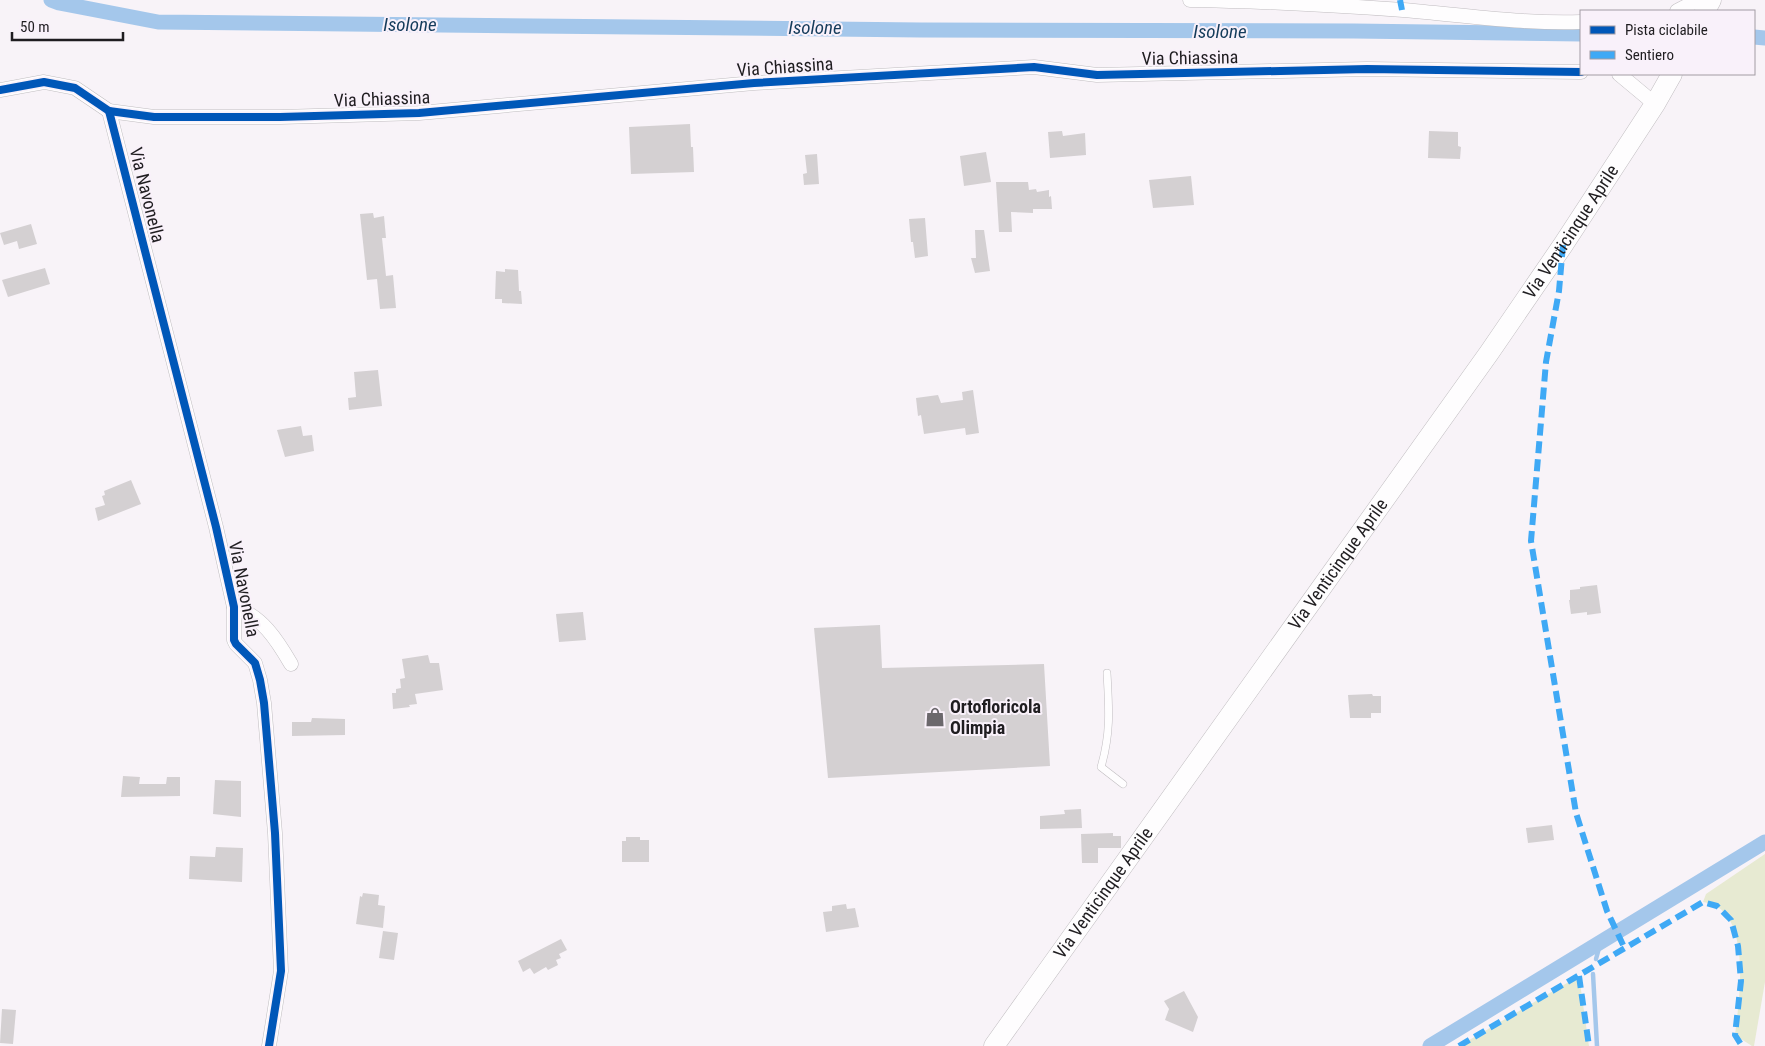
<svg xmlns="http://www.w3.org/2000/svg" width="1765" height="1046" font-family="'Roboto Condensed',sans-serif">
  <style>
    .green { fill: #e7ead2 }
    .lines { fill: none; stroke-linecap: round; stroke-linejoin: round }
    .stream { stroke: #a4c7eb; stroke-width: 4.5 }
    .canal { stroke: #a4c7eb; stroke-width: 15 }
    .building { fill: #d4d0d2 }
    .lane-casing { stroke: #c0bdc0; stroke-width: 8 }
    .street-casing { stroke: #c0bdc0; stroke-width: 15 }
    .secondary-casing { stroke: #c0bdc0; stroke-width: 21 }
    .lane { stroke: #fefdfe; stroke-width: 7 }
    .street { stroke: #fefdfe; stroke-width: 14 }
    .secondary { stroke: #fefdfe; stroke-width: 20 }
    .quiet { stroke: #3fa9f5; stroke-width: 6; stroke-dasharray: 12 6; stroke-linecap: butt }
    .cycleway-casing { stroke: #f9f1fa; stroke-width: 11 }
    .cycleway { stroke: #0057b8; stroke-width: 8 }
    .labels { text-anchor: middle; stroke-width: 4; stroke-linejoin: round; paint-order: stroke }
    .street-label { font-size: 18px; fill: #1f1d20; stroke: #f9f1fa }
    .poi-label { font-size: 18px; font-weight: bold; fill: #1f1d20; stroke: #f9f1fa; text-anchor: start }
    .water-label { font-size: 19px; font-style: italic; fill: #143b5b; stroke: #f9f1fa }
  </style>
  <rect width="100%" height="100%" fill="#f8f3f8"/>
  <g class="green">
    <path d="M1765 854V982L1754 1046H1752L1735 1035C1739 1002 1750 929 1718 907 1714 904 1708 903 1703 902L1706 894Z"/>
    <polygon points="1579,976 1589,1046 1459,1046"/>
  </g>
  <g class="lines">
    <g class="stream">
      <polyline points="1596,959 1601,941"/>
      <polyline points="1593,974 1597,1046"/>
    </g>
    <g class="canal">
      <polyline points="51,0 59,3 158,22 921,30 1354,31 1581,34"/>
      <polyline points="1754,37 1765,38"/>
      <polyline points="1430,1046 1765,842"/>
    </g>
  </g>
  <g class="building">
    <polygon points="690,124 691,147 693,147 694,172 631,174 629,127"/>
    <polygon points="1062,131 1063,136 1085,133 1086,155 1050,158 1048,132"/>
    <polygon points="1429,131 1458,132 1458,146 1461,147 1460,159 1428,158"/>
    <polygon points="986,152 991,182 964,186 960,156"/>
    <polygon points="817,154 819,184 804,185 803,174 807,173 805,155"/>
    <polygon points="1191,176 1194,205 1153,208 1149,180"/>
    <polygon points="996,182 1028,182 1029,190 1036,189 1037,192 1049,190 1049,197 1051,196 1052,209 1033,209 1033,213 1011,212 1012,232 999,232"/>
    <polygon points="373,213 374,218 384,216 386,238 382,238 386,276 393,275 396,308 380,309 377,279 367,280 360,214"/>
    <polygon points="925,218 928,256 915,258 913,242 911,242 909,219"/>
    <polygon points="31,224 37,244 19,249 17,241 4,245 0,233"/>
    <polygon points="975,230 984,230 990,271 975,273 971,258 976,258"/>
    <polygon points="45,268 50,284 8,297 2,280"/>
    <polygon points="505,269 518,270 519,291 521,291 522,304 502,303 502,299 495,299 496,271 505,272"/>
    <polygon points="378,370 382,406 349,410 348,398 356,397 354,372"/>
    <polygon points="973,390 979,433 966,435 965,428 924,434 921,415 918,416 916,398 938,395 941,403 963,400 962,392"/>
    <polygon points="301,426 303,436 312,435 314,451 285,457 277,430"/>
    <polygon points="131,480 141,504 98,521 95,508 105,505 102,496 105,495 104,491"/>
    <polygon points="1597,585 1601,613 1587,615 1587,612 1571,614 1569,600 1570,600 1570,590 1580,589 1580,587"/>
    <polygon points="583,612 586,640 559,642 556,614"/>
    <polygon points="880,625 882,668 1044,664 1050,766 828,778 814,628"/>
    <polygon points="428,655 430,663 439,663 443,690 415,694 417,704 409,705 410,707 393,709 392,693 396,693 396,689 401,688 400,679 405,678 402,659"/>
    <polygon points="1372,694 1373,696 1381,696 1381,713 1371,713 1371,718 1350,718 1348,695"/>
    <polygon points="312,718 345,719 345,735 292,736 292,722 311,722"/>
    <polygon points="123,776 140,777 139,784 166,784 167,777 180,777 180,796 121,797"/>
    <polygon points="215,780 241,781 241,817 213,814"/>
    <polygon points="1081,809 1082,828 1040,829 1040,816 1065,814 1064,810"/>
    <polygon points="1552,825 1554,840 1528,843 1526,828"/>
    <polygon points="1113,833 1113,836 1121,836 1121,848 1098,848 1098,863 1082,863 1081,834"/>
    <polygon points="626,837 640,837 640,840 649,840 649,862 622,862 622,841 626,841"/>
    <polygon points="216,847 243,848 242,882 189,879 190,856 215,857"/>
    <polygon points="363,893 379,895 378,905 385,906 383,928 356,924 360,896 362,897"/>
    <polygon points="846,904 847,909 855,908 859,927 826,932 823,912 832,911 832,906"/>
    <polygon points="383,931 398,933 394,960 379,958"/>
    <polygon points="561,939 567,950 559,954 561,958 556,960 558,965 548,970 546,967 534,974 530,968 523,972 518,961"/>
    <polygon points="1184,991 1198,1017 1193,1032 1165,1020 1169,1009 1164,1001"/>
    <polygon points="2,1009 16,1010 13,1044 0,1043"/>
  </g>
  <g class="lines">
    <defs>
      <path id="lane" d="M1107 673C1109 708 1111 733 1101 767L1123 784"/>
      <g id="street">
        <path d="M1190 0C1261 1 1332 5 1403 10 1462 15 1522 24 1581 22"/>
        <polyline points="1677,11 1698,0"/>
        <polyline points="1619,74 1655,104"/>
        <polyline points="0,90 44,82 75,88 109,111 154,117 280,117 419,113 754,83 1034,67 1097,75 1367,69 1581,72"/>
        <polyline points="109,111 216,527 234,607 234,640 236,644 255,663 260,680 264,703 275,833 281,971 269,1046"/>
        <path d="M234 607C262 616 277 640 291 664"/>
      </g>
      <g id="secondary">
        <polyline points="1705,11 1711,0"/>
        <path id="s1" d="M994 1046 1489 353 1563 245 1655 104 1672 74"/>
      </g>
    </defs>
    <use href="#lane" class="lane-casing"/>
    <use href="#street" class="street-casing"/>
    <use href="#secondary" class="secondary-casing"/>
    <use href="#lane" class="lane"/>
    <use href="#street" class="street"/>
    <use href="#secondary" class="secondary"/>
    <g class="quiet">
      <polyline points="1400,0 1402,10"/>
      <polyline points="1563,245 1559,291 1546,362 1531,541 1576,813 1607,911 1625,949"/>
      <polyline points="1579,976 1589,1046"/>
      <polyline points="1459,1046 1703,902 1717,906 1731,920 1738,946 1741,981 1735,1035 1742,1046"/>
    </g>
    <defs>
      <g id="cycleway">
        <polyline points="0,90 44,82 75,88 109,111 154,117 280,117 419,113 754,83 1034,67 1097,75 1367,69 1581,72"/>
        <polyline points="109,111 216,527 234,607 234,640 236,644 255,663 260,680 264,703 275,833 281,971 269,1046"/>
      </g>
    </defs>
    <use href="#cycleway" class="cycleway-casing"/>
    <use href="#cycleway" class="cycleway"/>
  </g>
  <defs>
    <symbol id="shop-bare" viewBox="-9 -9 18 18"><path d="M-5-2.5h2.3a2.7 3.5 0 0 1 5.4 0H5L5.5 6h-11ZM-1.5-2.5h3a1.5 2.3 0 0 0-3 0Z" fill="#6b686c" stroke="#f9f1fa" stroke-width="2.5" paint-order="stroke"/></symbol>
  </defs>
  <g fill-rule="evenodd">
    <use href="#shop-bare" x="921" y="703" width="28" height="28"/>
  </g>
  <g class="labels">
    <g class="street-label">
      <text transform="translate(1190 58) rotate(-1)" y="6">Via Chiassina</text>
      <text transform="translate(785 67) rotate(-4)" y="6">Via Chiassina</text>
      <text transform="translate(382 99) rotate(-2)" y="6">Via Chiassina</text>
      <text transform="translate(147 195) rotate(76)" y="6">Via Navonella</text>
      <text dy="6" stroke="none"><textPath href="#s1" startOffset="998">Via Venticinque Aprile</textPath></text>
      <text dy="6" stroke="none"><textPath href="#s1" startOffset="592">Via Venticinque Aprile</textPath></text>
      <text transform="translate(244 589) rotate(79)" y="6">Via Navonella</text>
      <text dy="6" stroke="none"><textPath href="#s1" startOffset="188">Via Venticinque Aprile</textPath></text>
    </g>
    <g class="poi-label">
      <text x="950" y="713">Ortofloricola<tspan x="950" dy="21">Olimpia</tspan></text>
    </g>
    <g class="water-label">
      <text x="410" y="31">Isolone</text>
      <text x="815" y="34">Isolone</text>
      <text x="1220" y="38">Isolone</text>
    </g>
  </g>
  <rect x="1580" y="10" width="175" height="65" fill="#f9f1fa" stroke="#a29ca3"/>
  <rect x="1590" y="26" width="25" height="8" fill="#0057b8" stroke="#a29ca3"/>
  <text x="1625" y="35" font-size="15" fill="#1f1d20">Pista ciclabile</text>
  <rect x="1590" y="51" width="25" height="8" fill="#3fa9f5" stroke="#a29ca3"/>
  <text x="1625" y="60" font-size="15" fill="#1f1d20">Sentiero</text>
  <path d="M12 32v8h111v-8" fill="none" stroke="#1f1d20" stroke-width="2.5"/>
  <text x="20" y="32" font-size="15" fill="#1f1d20" stroke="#f9f1fa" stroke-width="4" paint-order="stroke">50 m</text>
</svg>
